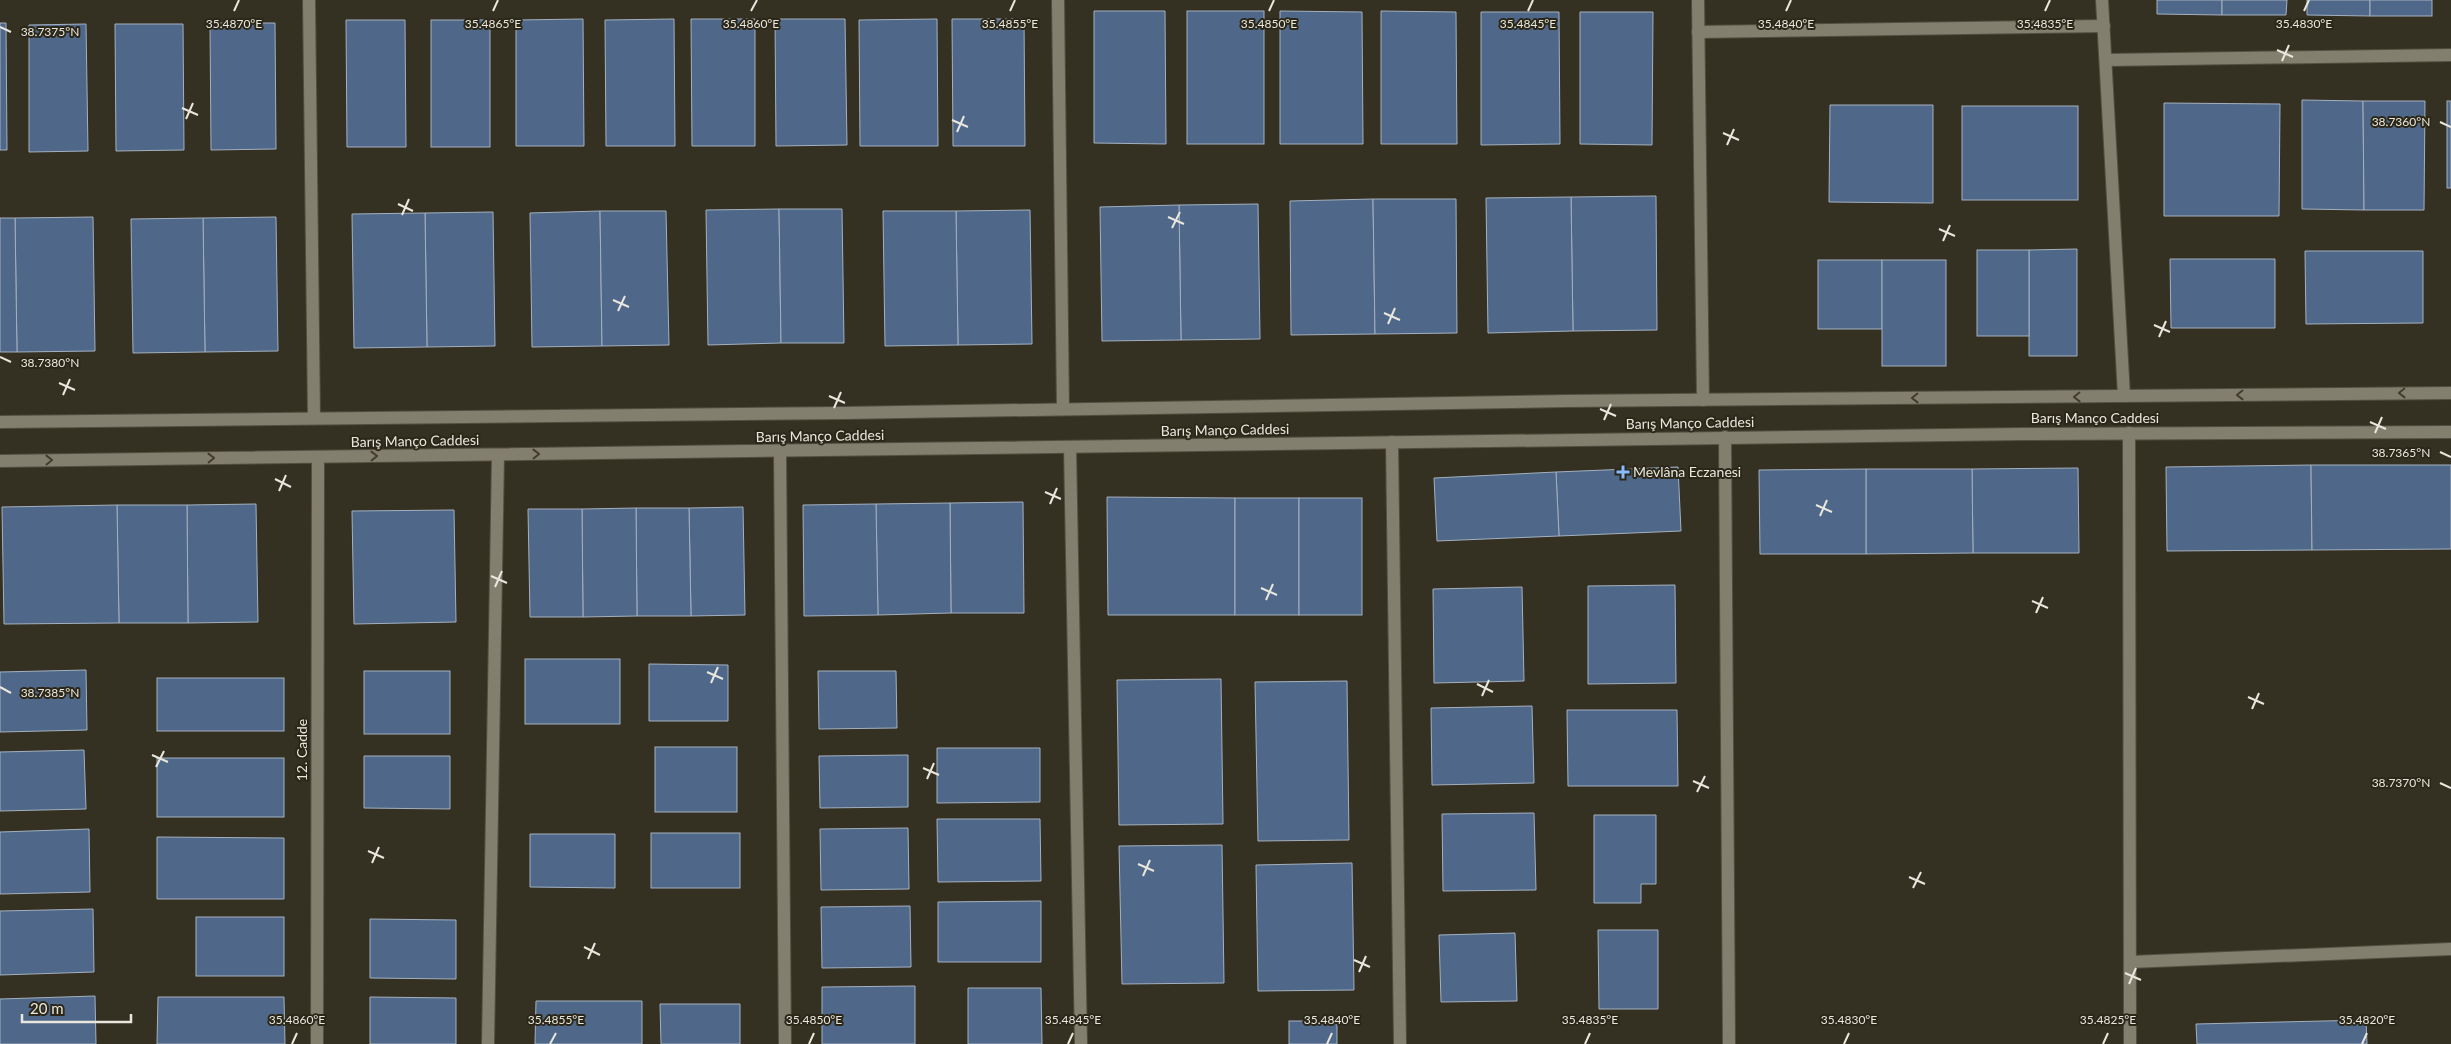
<svg xmlns="http://www.w3.org/2000/svg" width="2451" height="1044" font-family="Lato,sans-serif">
  <style>
    .building { fill: #4f6889; stroke: #a4b0bf }
    .lines { fill: none; stroke-linecap: round; stroke-linejoin: round }
    .minor-casing { stroke: #524f42; stroke-width: 14 }
    .tertiary-casing { stroke: #524f42; stroke-width: 14 }
    .minor { stroke: #837f6e; stroke-width: 12 }
    .tertiary { stroke: #837f6e; stroke-width: 12 }
    .oneway { stroke: #413d2e }
    .ticks { fill: none; stroke: #e9e7dd; stroke-width: 2 }
    .poi-dot { fill: #88bafc; stroke: #2b2719; stroke-width: 2 }
    .labels { text-anchor: middle; stroke-width: 4; stroke-linejoin: round; paint-order: stroke }
    .street-label { font-size: 14px; fill: #e9e7dd; stroke: #2b2719 }
    .poi-label { font-size: 14px; fill: #e9e7dd; stroke: #2b2719; text-anchor: start }
    .ticks-label { font-size: 12px; text-anchor: middle; fill: #e9e7dd; stroke: #2b2719; stroke-width: 4; stroke-linejoin: round; paint-order: stroke }
  </style>
  <rect width="100%" height="100%" fill="#353122"/>
  <g class="building">
    <polygon points="2157,0 2222,0 2222,15 2157,14"/>
    <polygon points="2222,0 2287,0 2286,15 2222,15"/>
    <polygon points="2307,0 2370,0 2370,16 2307,15"/>
    <rect x="2370" y="0" width="62" height="16"/>
    <polygon points="1094,11 1165,11 1166,144 1094,143"/>
    <rect x="1187" y="11" width="77" height="133"/>
    <polygon points="1280,11 1362,12 1363,144 1280,144"/>
    <polygon points="1381,11 1456,12 1457,144 1381,144"/>
    <polygon points="1481,12 1559,12 1560,144 1481,145"/>
    <polygon points="1580,12 1653,12 1652,145 1580,144"/>
    <polygon points="583,19 584,146 516,146 516,20"/>
    <polygon points="674,19 675,146 606,146 605,20"/>
    <polygon points="691,19 755,19 755,146 692,146"/>
    <polygon points="775,19 845,19 847,145 776,146"/>
    <polygon points="937,19 938,146 860,146 859,20"/>
    <polygon points="952,19 1024,19 1025,146 953,146"/>
    <polygon points="346,20 405,20 406,147 347,147"/>
    <rect x="431" y="20" width="59" height="127"/>
    <polygon points="0,23 6,23 7,150 0,150"/>
    <polygon points="210,23 275,23 276,149 211,150"/>
    <polygon points="86,24 88,151 29,152 29,25"/>
    <polygon points="115,24 183,24 184,150 116,151"/>
    <polygon points="2302,100 2363,101 2364,210 2302,209"/>
    <polygon points="2363,101 2425,101 2424,210 2364,210"/>
    <rect x="2447" y="101" width="4" height="87"/>
    <polygon points="2164,103 2280,104 2279,216 2164,216"/>
    <polygon points="1830,105 1933,105 1933,203 1829,202"/>
    <rect x="1962" y="106" width="116" height="94"/>
    <polygon points="1656,196 1657,330 1573,331 1571,197"/>
    <polygon points="1571,197 1573,331 1488,333 1486,198"/>
    <polygon points="1373,199 1375,334 1291,335 1290,201"/>
    <polygon points="1373,199 1456,199 1457,333 1375,334"/>
    <polygon points="1258,204 1260,339 1181,340 1179,205"/>
    <polygon points="1179,205 1181,340 1102,341 1100,207"/>
    <polygon points="779,209 781,343 708,345 706,210"/>
    <polygon points="779,209 842,209 844,343 781,343"/>
    <polygon points="1030,210 1032,344 958,345 956,211"/>
    <polygon points="600,211 602,346 532,347 530,213"/>
    <polygon points="600,211 666,211 669,345 602,346"/>
    <polygon points="883,211 956,211 958,345 885,346"/>
    <polygon points="493,212 495,346 427,347 425,213"/>
    <polygon points="425,213 427,347 354,348 352,214"/>
    <polygon points="93,217 95,351 17,352 15,218"/>
    <polygon points="276,217 278,351 205,352 203,218"/>
    <polygon points="0,218 15,218 17,352 0,352"/>
    <polygon points="203,218 205,352 133,353 131,219"/>
    <polygon points="2077,249 2077,356 2029,356 2029,250"/>
    <rect x="1977" y="250" width="52" height="86"/>
    <polygon points="2305,251 2423,251 2423,323 2306,324"/>
    <polygon points="2170,259 2275,259 2275,328 2171,328"/>
    <rect x="1818" y="260" width="64" height="69"/>
    <rect x="1882" y="260" width="64" height="106"/>
    <polygon points="2311,465 2312,550 2167,551 2166,467"/>
    <polygon points="2311,465 2451,465 2451,549 2312,550"/>
    <polygon points="1678,467 1681,531 1559,536 1556,472"/>
    <polygon points="2078,468 2079,553 1973,553 1972,469"/>
    <polygon points="1866,469 1972,469 1973,553 1866,554"/>
    <polygon points="1866,469 1866,554 1760,554 1759,470"/>
    <polygon points="1556,472 1559,536 1437,541 1434,478"/>
    <polygon points="1107,497 1235,498 1235,615 1108,615"/>
    <rect x="1235" y="498" width="64" height="117"/>
    <rect x="1299" y="498" width="63" height="117"/>
    <polygon points="1023,502 1024,613 951,613 950,503"/>
    <polygon points="950,503 951,613 878,615 876,504"/>
    <polygon points="256,504 258,622 188,623 187,505"/>
    <polygon points="876,504 878,615 804,616 803,505"/>
    <polygon points="117,505 187,505 188,623 119,623"/>
    <polygon points="117,505 119,623 4,624 2,507"/>
    <polygon points="743,507 745,615 691,616 689,508"/>
    <polygon points="636,508 689,508 691,616 637,616"/>
    <polygon points="636,508 637,616 583,617 582,509"/>
    <polygon points="528,509 582,509 583,617 530,617"/>
    <polygon points="454,510 456,622 354,624 352,511"/>
    <polygon points="1675,585 1676,683 1588,684 1588,586"/>
    <polygon points="1522,587 1524,681 1434,683 1433,589"/>
    <rect x="525" y="659" width="95" height="65"/>
    <polygon points="649,664 728,665 728,721 649,721"/>
    <polygon points="86,670 87,730 0,732 0,672"/>
    <rect x="364" y="671" width="86" height="63"/>
    <polygon points="818,671 896,671 897,728 819,729"/>
    <rect x="157" y="678" width="127" height="53"/>
    <polygon points="1221,679 1223,824 1119,825 1117,680"/>
    <polygon points="1347,681 1349,840 1258,841 1255,682"/>
    <polygon points="1532,706 1534,783 1432,785 1431,708"/>
    <polygon points="1567,710 1677,710 1678,786 1568,786"/>
    <rect x="655" y="747" width="82" height="65"/>
    <polygon points="937,748 1040,748 1040,802 937,803"/>
    <polygon points="84,750 86,809 0,811 0,752"/>
    <polygon points="908,755 908,807 820,808 819,756"/>
    <polygon points="364,756 450,756 450,809 364,808"/>
    <rect x="157" y="758" width="127" height="59"/>
    <polygon points="1534,813 1536,890 1443,891 1442,814"/>
    <polygon points="1594,815 1656,815 1656,884 1641,884 1641,903 1594,903"/>
    <polygon points="937,819 1040,819 1041,881 938,882"/>
    <polygon points="908,828 909,889 821,890 820,829"/>
    <polygon points="89,829 90,892 0,894 0,832"/>
    <rect x="651" y="833" width="89" height="55"/>
    <polygon points="530,834 615,834 615,888 530,887"/>
    <polygon points="157,837 284,838 284,899 157,899"/>
    <polygon points="1222,845 1224,983 1122,984 1119,846"/>
    <polygon points="1352,863 1354,990 1258,991 1256,865"/>
    <polygon points="1041,901 1041,962 938,962 938,902"/>
    <polygon points="910,906 911,967 822,968 821,907"/>
    <polygon points="93,909 94,972 0,975 0,911"/>
    <rect x="196" y="917" width="88" height="59"/>
    <polygon points="370,919 456,920 456,979 370,978"/>
    <polygon points="1598,930 1658,930 1658,1009 1599,1009"/>
    <polygon points="1515,933 1517,1001 1441,1002 1439,935"/>
    <polygon points="915,986 915,1044 822,1044 822,987"/>
    <polygon points="968,988 1041,988 1042,1044 968,1044"/>
    <polygon points="95,996 96,1044 0,1044 0,999"/>
    <polygon points="158,997 284,997 285,1044 157,1044"/>
    <polygon points="370,997 456,998 456,1044 370,1044"/>
    <polygon points="536,1001 642,1001 642,1044 535,1044"/>
    <polygon points="660,1004 740,1004 740,1044 661,1044"/>
    <polygon points="2366,1020 2367,1044 2197,1044 2196,1024"/>
    <rect x="1289" y="1021" width="48" height="23"/>
  </g>
  <g class="lines">
    <defs>
      <g id="minor">
        <polyline points="309,0 314,418"/>
        <polyline points="1058,0 1063,409"/>
        <polyline points="1698,0 1703,400"/>
        <polyline points="2102,0 2124,396"/>
        <polyline points="1698,32 2104,26"/>
        <polyline points="2106,60 2451,55"/>
        <polyline points="2129,433 2130,1044"/>
        <polyline points="1725,437 1729,1044"/>
        <polyline points="1392,442 1400,1044"/>
        <polyline points="1070,447 1081,1044"/>
        <polyline points="780,451 785,1044"/>
        <polyline points="2130,962 2451,949"/>
        <polyline points="317,1044 318,457"/>
        <polyline points="488,1044 498,455"/>
      </g>
      <g id="tertiary">
        <polyline points="0,422 844,413 1565,401 2451,393"/>
        <polyline points="0,461 2021,434 2451,432"/>
      </g>
    </defs>
    <use href="#minor" class="minor-casing"/>
    <use href="#tertiary" class="tertiary-casing"/>
    <use href="#minor" class="minor"/>
    <use href="#tertiary" class="tertiary"/>
  </g>
  <defs><path id="oneway-chevron" d="M-2-3.5L2.5 0L-2 3.5" fill="none" stroke-width="1.6" stroke-linecap="round" stroke-linejoin="round" transform="scale(1.25)"/></defs>
  <g class="oneway">
    <use href="#oneway-chevron" transform="translate(2402 393) rotate(179)"/>
    <use href="#oneway-chevron" transform="translate(2240 395) rotate(179)"/>
    <use href="#oneway-chevron" transform="translate(2077 397) rotate(179)"/>
    <use href="#oneway-chevron" transform="translate(1915 398) rotate(179)"/>
    <use href="#oneway-chevron" transform="translate(536 454) rotate(-1)"/>
    <use href="#oneway-chevron" transform="translate(374 456) rotate(-1)"/>
    <use href="#oneway-chevron" transform="translate(211 458) rotate(-1)"/>
    <use href="#oneway-chevron" transform="translate(49 460) rotate(-1)"/>
  </g>
  <path class="ticks" d="M234 11 239 0M493 11 498 0M751 11 757 0M1010 11 1015 0M1269 11 1274 0M1528 11 1533 0M1786 11 1791 0M2045 11 2050 0M2304 11 2309 0M0 27 11 32M2277 50 2293 57M2282 61 2289 45M182 108 198 115M186 119 193 103M952 120 968 127M2440 122 2451 127M957 132 964 116M1723 133 1739 140M1727 145 1734 129M398 204 413 211M402 215 409 199M1168 217 1184 224M1172 228 1180 212M1939 229 1955 236M1943 241 1950 225M613 300 629 307M618 311 625 296M1384 313 1400 320M1388 324 1395 308M2154 325 2170 332M2159 337 2166 321M0 357 11 362M59 383 75 390M63 395 70 379M829 396 845 403M834 408 841 392M1600 409 1616 416M1604 420 1611 404M2370 422 2386 429M2375 433 2382 417M2440 452 2451 457M275 479 291 487M279 491 286 475M1045 492 1061 499M1050 504 1057 488M1816 505 1832 512M1820 516 1827 500M491 576 507 583M495 587 502 571M1261 588 1277 595M1266 600 1273 584M2032 601 2048 608M2036 613 2043 597M707 672 723 679M711 683 718 667M1477 684 1493 692M0 687 11 693M1482 696 1489 680M2248 697 2264 704M2252 709 2259 693M152 755 168 762M156 767 164 751M923 768 939 775M927 779 934 763M1693 781 1709 788M2440 783 2451 788M1697 792 1705 776M368 851 384 858M372 863 379 847M1138 864 1154 871M1143 876 1150 860M1909 877 1925 884M1913 888 1921 872M584 947 600 955M588 959 595 943M1354 960 1370 967M1359 972 1366 956M2125 973 2141 980M2129 984 2136 968M292 1044 297 1033M550 1044 556 1033M809 1044 814 1033M1068 1044 1073 1033M1327 1044 1332 1033M1585 1044 1590 1033M1844 1044 1849 1033M2103 1044 2108 1033M2362 1044 2367 1033"/>
  <path class="poi-dot" d="M1620.5 464.5h5v5h5v5h-5v5h-5v-5h-5v-5h5z"/>
  <g class="labels">
    <g class="street-label">
      <text x="2095" y="423">Barış Manço Caddesi</text>
      <text transform="translate(1690 423) rotate(-1)" y="5">Barış Manço Caddesi</text>
      <text transform="translate(1225 430) rotate(-1)" y="5">Barış Manço Caddesi</text>
      <text transform="translate(820 436) rotate(-1)" y="5">Barış Manço Caddesi</text>
      <text transform="translate(415 441) rotate(-1)" y="5">Barış Manço Caddesi</text>
      <text transform="translate(302 750) rotate(-90)" y="5">12. Cadde</text>
    </g>
    <g class="poi-label">
      <text x="1633" y="477">Mevlâna Eczanesi</text>
    </g>
  </g>
  <g class="ticks-label">
    <text x="234" y="28">35.4870°E</text>
    <text x="2045" y="28">35.4835°E</text>
    <text x="2304" y="28">35.4830°E</text>
    <text x="493" y="28">35.4865°E</text>
    <text x="751" y="28">35.4860°E</text>
    <text x="1010" y="28">35.4855°E</text>
    <text x="1269" y="28">35.4850°E</text>
    <text x="1528" y="28">35.4845°E</text>
    <text x="1786" y="28">35.4840°E</text>
    <text x="50" y="36">38.7375°N</text>
    <text x="2401" y="126">38.7360°N</text>
    <text x="50" y="367">38.7380°N</text>
    <text x="2401" y="457">38.7365°N</text>
    <text x="50" y="697">38.7385°N</text>
    <text x="2401" y="787">38.7370°N</text>
    <text x="297" y="1024">35.4860°E</text>
    <text x="556" y="1024">35.4855°E</text>
    <text x="814" y="1024">35.4850°E</text>
    <text x="1073" y="1024">35.4845°E</text>
    <text x="1332" y="1024">35.4840°E</text>
    <text x="1590" y="1024">35.4835°E</text>
    <text x="1849" y="1024">35.4830°E</text>
    <text x="2108" y="1024">35.4825°E</text>
    <text x="2367" y="1024">35.4820°E</text>
  </g>
  <path d="M22 1014v8h109v-8" fill="none" stroke="#e9e7dd" stroke-width="2.5"/>
  <text x="30" y="1014" font-size="15" fill="#e9e7dd" stroke="#2b2719" stroke-width="4" paint-order="stroke">20 m</text>
</svg>
